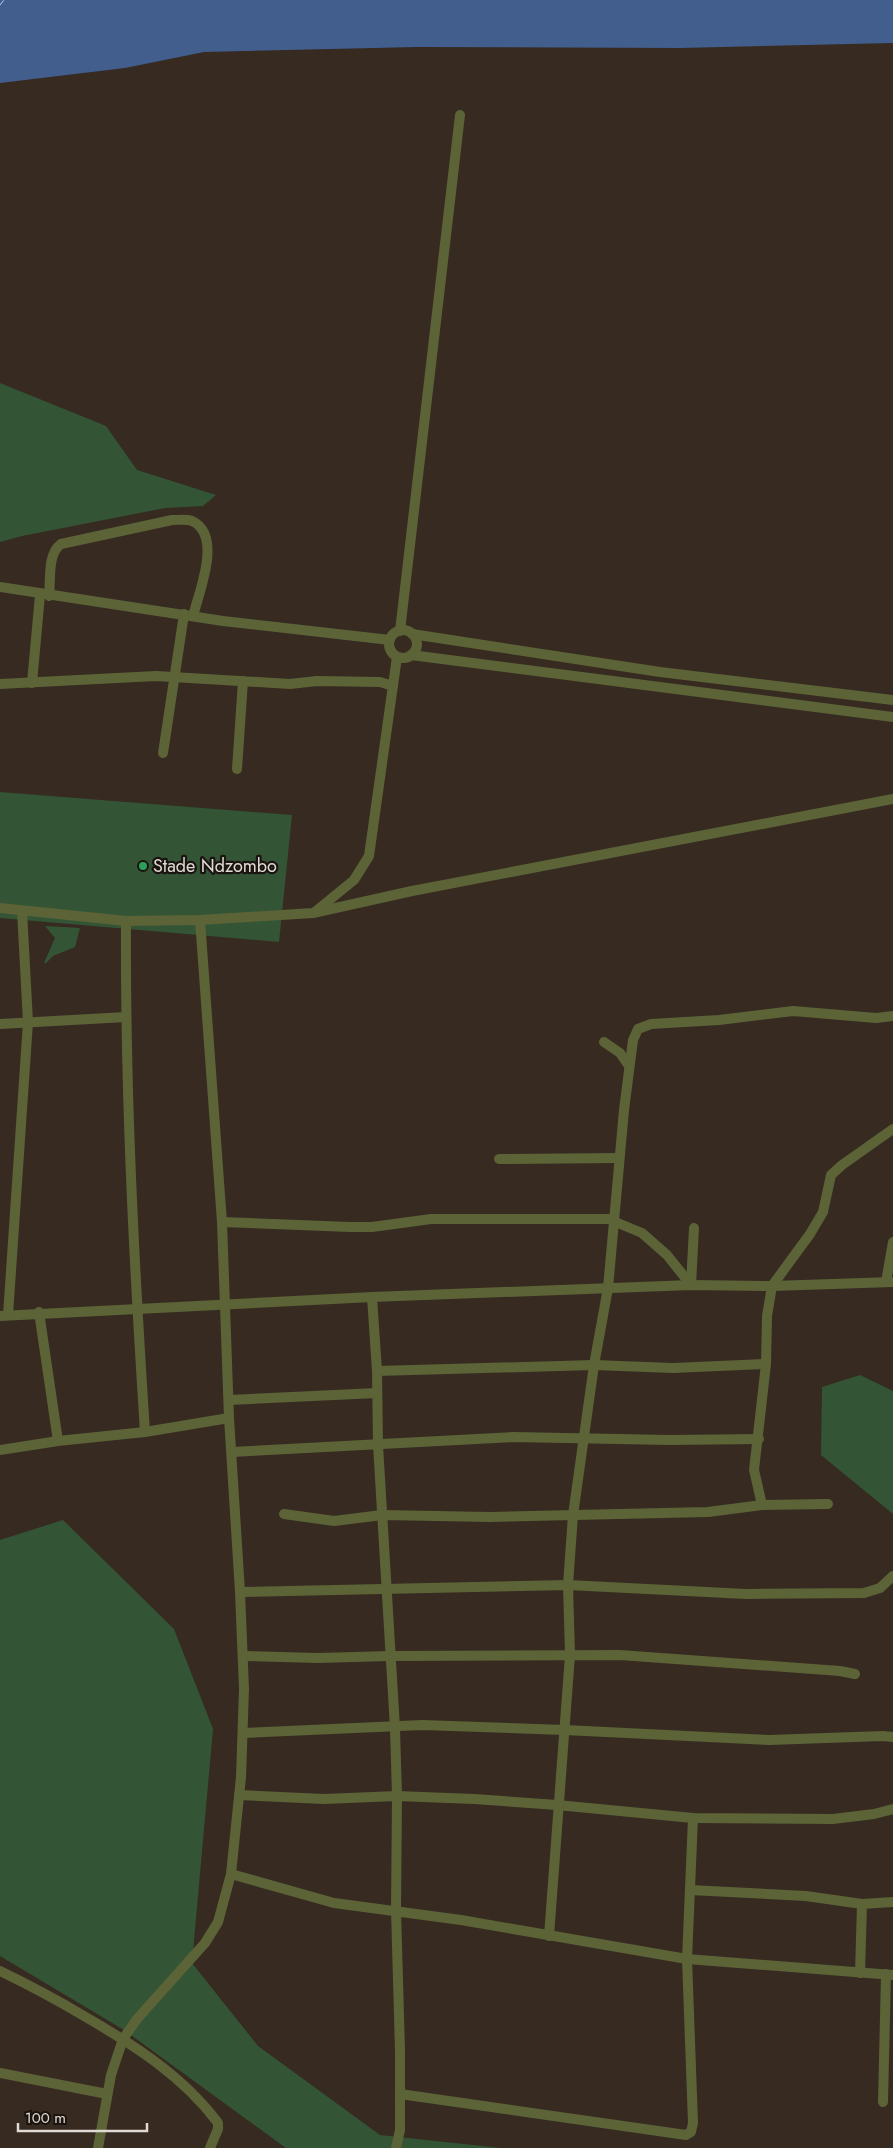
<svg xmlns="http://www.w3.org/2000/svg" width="893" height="2148" font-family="Jost,sans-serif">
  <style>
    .green { fill: #335535 }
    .water { fill: #425e8d }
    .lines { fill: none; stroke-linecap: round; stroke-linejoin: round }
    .ferry { stroke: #b8d3fe; stroke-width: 1; stroke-dasharray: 6 5; stroke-linecap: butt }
    .street { stroke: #5c6337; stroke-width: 10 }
    .leisure-dot { fill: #2e9e5b; stroke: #191410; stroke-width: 2 }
    .labels { text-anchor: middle; stroke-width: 4.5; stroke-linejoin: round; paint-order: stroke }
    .poi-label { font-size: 18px; fill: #e1d9d3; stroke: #191410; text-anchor: start }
  </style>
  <rect width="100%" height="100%" fill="#362a21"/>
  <g class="green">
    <polygon points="0,383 106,426 137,470 216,495 203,506 165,508 22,536 0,542"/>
    <polygon points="0,792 292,815 279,942 0,918"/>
    <polygon points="45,926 80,928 75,947 53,956 46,963 44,963 55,938"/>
    <polygon points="860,1375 893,1391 893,1514 821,1455 822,1387"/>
    <polygon points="63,1520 174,1629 213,1729 192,1963 258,2046 380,2135 501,2148 286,2148 124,2030 0,1956 0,1540"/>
  </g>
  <polygon class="water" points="0,0 893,0 893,43 680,48 417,47 204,52 125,68 0,83"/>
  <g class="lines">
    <polyline class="ferry" points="0,5 4,0"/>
    <g class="street">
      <polyline points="0,587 223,621 390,640"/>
      <path d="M49 596C51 580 47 554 61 544L172 520C179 520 186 519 192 521 223 535 199 592 193 616"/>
      <circle cx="403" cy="644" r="14"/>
      <polyline points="400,631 460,115"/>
      <polyline points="412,634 660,672 893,700"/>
      <polyline points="411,655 893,717"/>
      <polyline points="32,683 40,595"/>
      <polyline points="0,684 156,676 290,684 317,681 380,682 393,686"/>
      <polyline points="163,753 184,614"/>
      <polyline points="237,769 243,681"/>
      <polyline points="0,908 126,921 200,920 313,913 412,891 893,799"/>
      <polyline points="316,911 354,880 369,856 397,657"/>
      <path d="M126 921C125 1092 134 1262 145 1432"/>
      <polyline points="0,1024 126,1017"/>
      <polyline points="604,1042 620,1053 629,1066"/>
      <polyline points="499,1159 619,1158"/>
      <polyline points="613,1221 642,1233 667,1255 691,1285"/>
      <polyline points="222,1222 350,1227 372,1227 431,1219 614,1219"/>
      <polyline points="886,1282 893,1242"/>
      <polyline points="691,1285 694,1228"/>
      <polyline points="372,1297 377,1371 378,1445 395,1728 397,1796 396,1910 400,2051 400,2130 396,2148"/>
      <polyline points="39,1312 58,1441"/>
      <polyline points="8,1315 28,1022 22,911"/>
      <polyline points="0,1316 372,1297 691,1285 772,1286 893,1282"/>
      <polyline points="377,1371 594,1365 673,1368 766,1364"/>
      <polyline points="229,1400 377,1393"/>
      <polyline points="0,1450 58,1441 145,1432 229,1418"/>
      <polyline points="232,1452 513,1437 670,1440 759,1439"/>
      <polyline points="762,1505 754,1470 766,1364 767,1316 772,1286 810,1234 823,1212 831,1175 842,1165 893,1129"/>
      <polyline points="284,1514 334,1521 382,1515 490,1517 708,1512 762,1505 828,1504"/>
      <polyline points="240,1592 568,1585 746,1594 864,1593 880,1588 893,1576"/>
      <polyline points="243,1656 318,1658 390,1656 620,1655 840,1671 855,1674"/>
      <polyline points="243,1733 422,1725 565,1730 769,1740 883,1736 893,1737"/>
      <polyline points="239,1795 324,1799 397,1796 474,1799 557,1805 693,1818 833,1819 874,1814 893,1809"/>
      <polyline points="231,1874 334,1903 461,1920 687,1959 893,1975"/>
      <polyline points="690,1890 806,1896 862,1904 893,1902"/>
      <polyline points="549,1936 570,1655 568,1585 573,1515 594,1365 608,1288 624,1110 633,1040 638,1029 651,1024 719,1020 793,1011 876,1018 893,1016"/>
      <path d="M0 1971C29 1985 57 2000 84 2016 134 2045 183 2076 218 2123V2129L210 2148"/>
      <polyline points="860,1973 862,1904"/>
      <polyline points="0,2073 107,2094"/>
      <polyline points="400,2094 686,2135 691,2132 693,2123 687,1959 693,1818"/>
      <polyline points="883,2102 886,1974"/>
      <polyline points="98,2148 111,2075 123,2039 137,2019 205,1943 218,1922 231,1874 241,1777 244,1689 240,1592 229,1418 222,1222 200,920"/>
    </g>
  </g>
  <circle class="leisure-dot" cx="143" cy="866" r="5"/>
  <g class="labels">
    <g class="poi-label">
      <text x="153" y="872">Stade Ndzombo</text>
    </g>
  </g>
  <path d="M18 2123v8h129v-8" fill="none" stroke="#e1d9d3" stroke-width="2.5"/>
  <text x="25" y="2123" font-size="15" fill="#e1d9d3" stroke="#191410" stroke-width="4" paint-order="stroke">100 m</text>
</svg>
